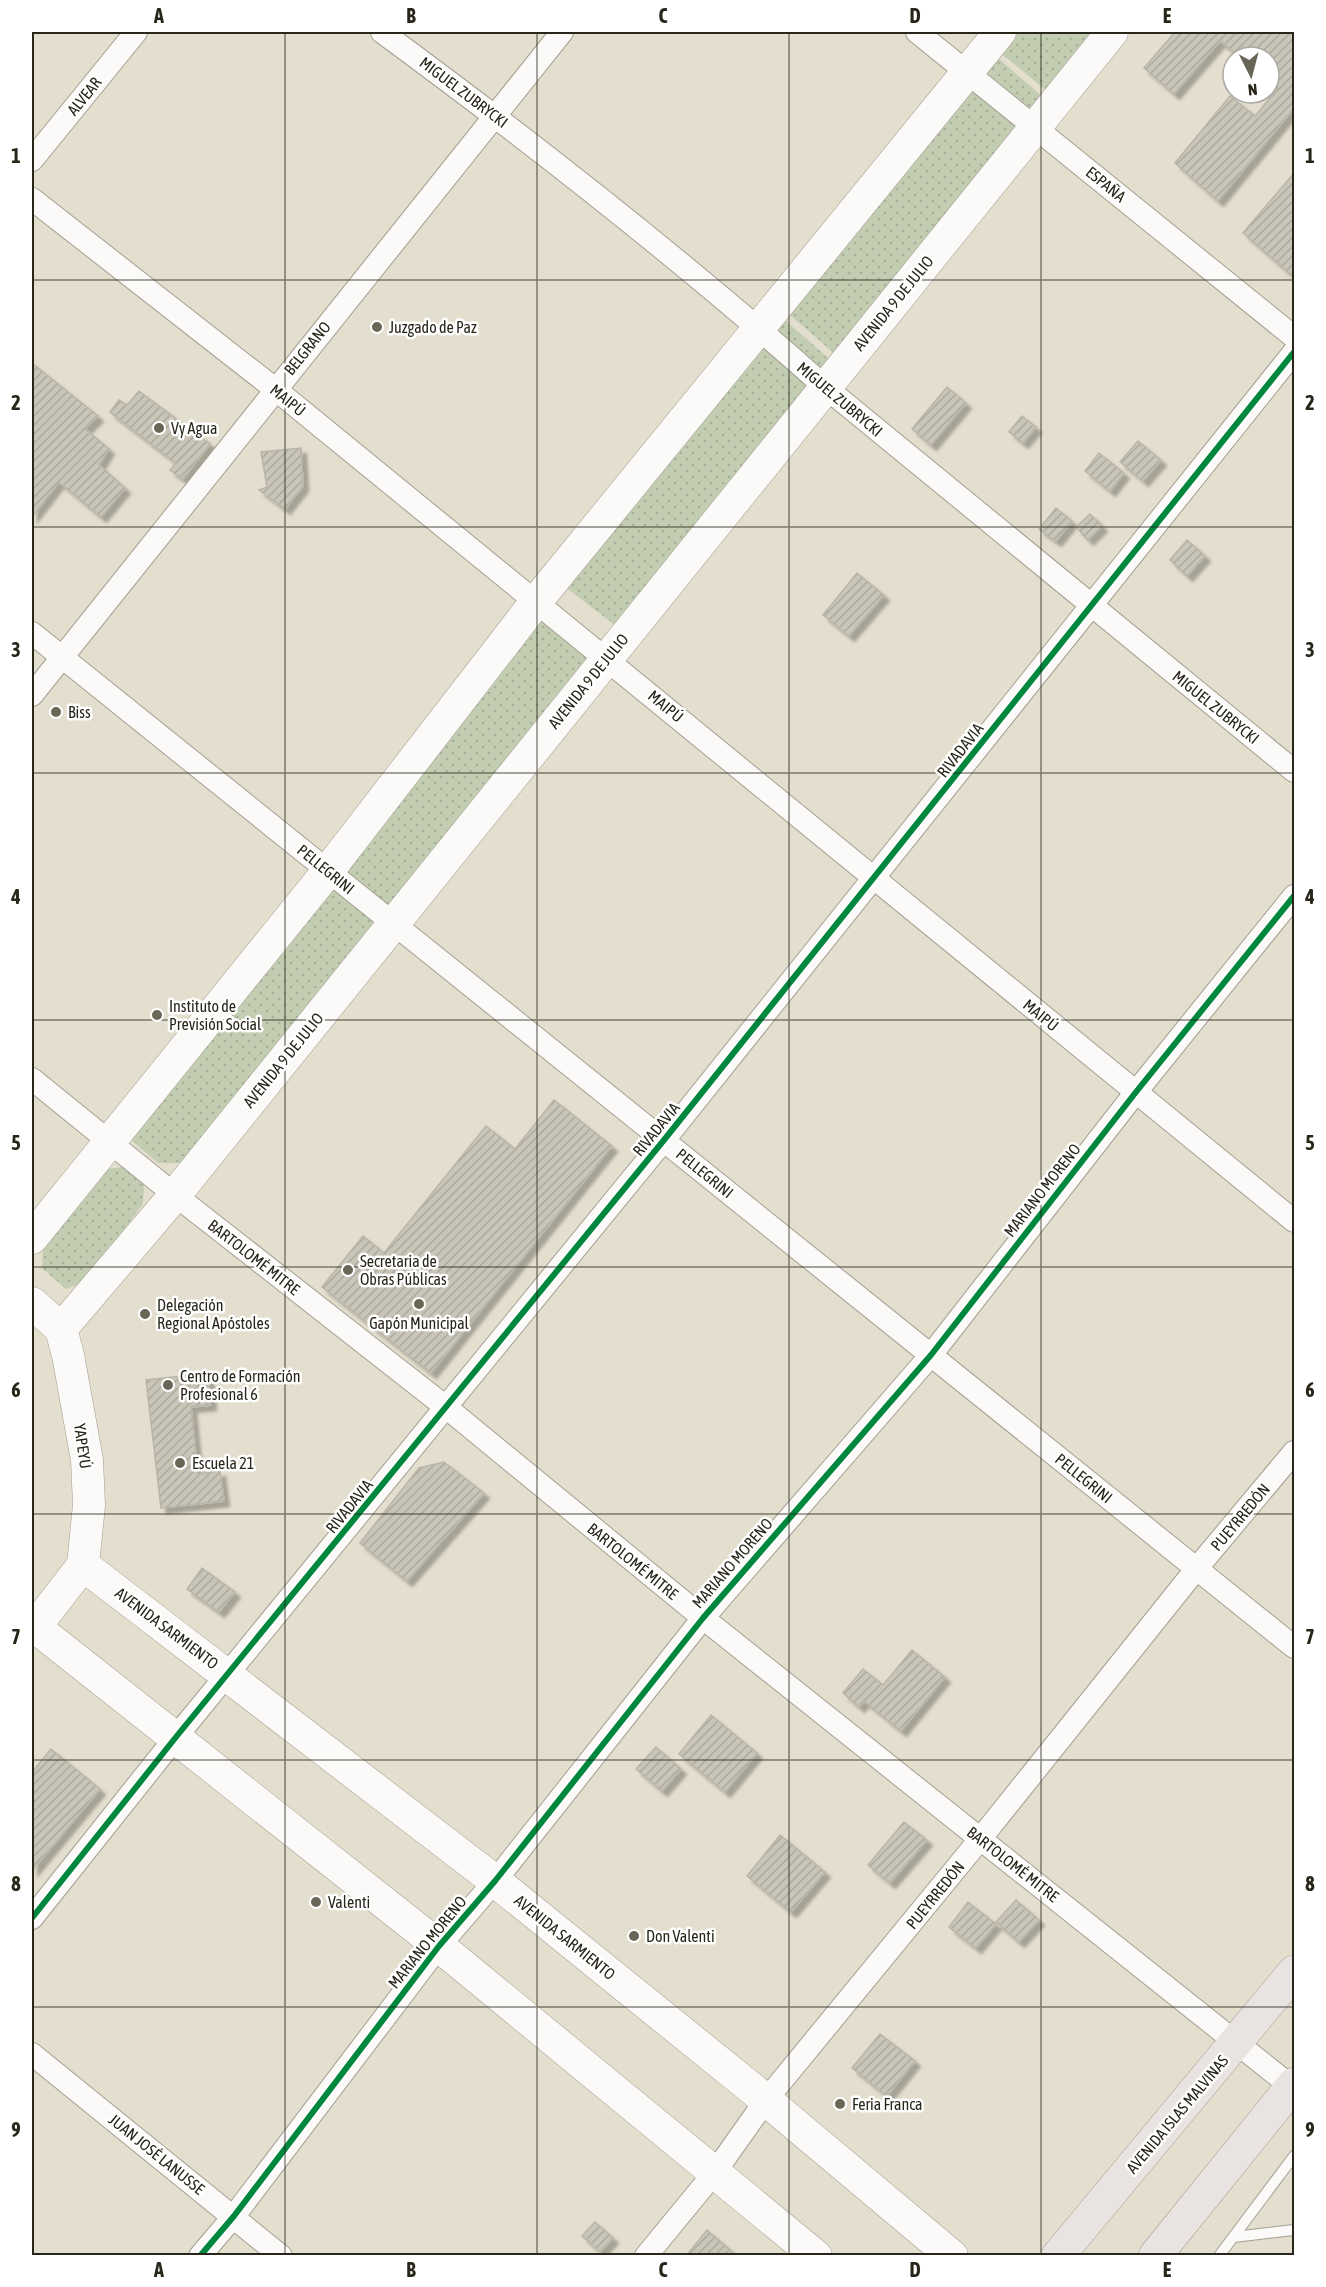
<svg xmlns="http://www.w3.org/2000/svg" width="1326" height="2287" font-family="'Asap Condensed',sans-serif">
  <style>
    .grass { fill: url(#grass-dots) }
    .building { fill: url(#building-hatch); stroke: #b9b5a8; stroke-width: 1.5; filter: url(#shadow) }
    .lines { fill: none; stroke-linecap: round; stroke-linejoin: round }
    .service-casing { stroke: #a39f92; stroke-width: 12 }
    .minor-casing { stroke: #a39f92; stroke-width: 24 }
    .secondary-casing { stroke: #a39f92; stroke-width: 33 }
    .primary-casing { stroke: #a99e94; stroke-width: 34 }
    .service { stroke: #fbfaf8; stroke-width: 10 }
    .minor { stroke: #fbfaf8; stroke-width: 22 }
    .secondary { stroke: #fbfaf8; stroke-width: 32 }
    .primary { stroke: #e9e3e1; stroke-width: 33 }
    .cycleway-casing { stroke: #fff; stroke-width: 10 }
    .cycleway { stroke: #00873e; stroke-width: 6 }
    .grid { fill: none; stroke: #282519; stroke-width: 1.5; stroke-opacity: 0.55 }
    .poi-dot { fill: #696658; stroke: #fff; stroke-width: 2 }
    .labels { text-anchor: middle; stroke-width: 5; stroke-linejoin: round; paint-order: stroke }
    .street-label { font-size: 16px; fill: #282519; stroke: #fff }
    .poi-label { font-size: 16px; fill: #282519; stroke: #fff; text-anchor: start }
    .neatline { fill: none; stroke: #282519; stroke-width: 2 }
    .grid-label { font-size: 20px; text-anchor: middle; font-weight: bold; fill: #282519 }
  </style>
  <defs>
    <pattern id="grass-dots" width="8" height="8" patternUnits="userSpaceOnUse" patternTransform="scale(1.5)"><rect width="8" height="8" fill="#c2cdb2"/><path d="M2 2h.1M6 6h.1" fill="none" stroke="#a7b098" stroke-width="1.8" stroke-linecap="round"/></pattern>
    <pattern id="building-hatch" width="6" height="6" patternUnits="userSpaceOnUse" patternTransform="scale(1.5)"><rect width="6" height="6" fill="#c9c5b8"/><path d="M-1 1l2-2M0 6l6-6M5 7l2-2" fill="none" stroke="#ada99e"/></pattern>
    <filter id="shadow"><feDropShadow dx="5.5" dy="5.5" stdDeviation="1.5" flood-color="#0004"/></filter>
  </defs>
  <rect width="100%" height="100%" fill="#e3decd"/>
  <g class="grass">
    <polygon points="1011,32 1119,32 1061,103 996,49"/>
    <polygon points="993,54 1057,109 850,367 783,309"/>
    <polygon points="779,315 844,372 624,632 560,583"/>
    <polygon points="533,611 596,660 386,910 332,865"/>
    <polygon points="324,876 379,920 180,1163 158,1163 127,1136"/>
    <polygon points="124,1167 144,1185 143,1204 84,1282 66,1289 42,1268 43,1249 104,1169"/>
  </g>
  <g class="building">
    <polygon points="1175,32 1294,32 1294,108 1218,201 1175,163 1230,96 1255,116 1278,88 1269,81 1269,57 1240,57 1220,41 1174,94 1144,68"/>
    <polygon points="1294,173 1294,277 1243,233"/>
    <polygon points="32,363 98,416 85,429 109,449 99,465 125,488 101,517 59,482 32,517"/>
    <polygon points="947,387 966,403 931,445 912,429"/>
    <polygon points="139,391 210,444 183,479 170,470 176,463 110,412 119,400 127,405"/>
    <polygon points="1022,416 1036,427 1023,443 1009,432"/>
    <polygon points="1138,441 1161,460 1143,481 1120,462"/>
    <polygon points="301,448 303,486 285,509 259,490 267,487 261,452"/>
    <polygon points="1099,453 1124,473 1110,491 1085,471"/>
    <polygon points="1056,508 1072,521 1056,541 1039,529"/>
    <polygon points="1090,514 1102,526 1088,540 1076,527"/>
    <polygon points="1187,540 1205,556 1187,576 1170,560"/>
    <polygon points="857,573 884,595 849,636 823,615"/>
    <polygon points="554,1100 612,1146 431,1373 322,1287 363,1236 384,1253 486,1126 515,1149"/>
    <polygon points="208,1373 211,1405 191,1407 198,1474 220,1471 224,1501 161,1508 146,1380"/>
    <polygon points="444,1462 484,1493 407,1581 360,1543 419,1468"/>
    <polygon points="202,1568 235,1592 219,1612 187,1589"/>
    <polygon points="912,1650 945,1677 901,1731 864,1701 859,1707 843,1693 863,1669 883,1685"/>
    <polygon points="711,1715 757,1753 725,1792 679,1754"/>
    <polygon points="656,1747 681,1769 662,1791 636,1769"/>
    <polygon points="51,1749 100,1789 32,1871 32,1772"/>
    <polygon points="904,1822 927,1840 890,1883 868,1865"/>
    <polygon points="780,1835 825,1872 791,1912 747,1876"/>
    <polygon points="1016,1900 1039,1920 1019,1942 996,1922"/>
    <polygon points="968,1902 996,1924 976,1948 949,1927"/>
    <polygon points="880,2034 915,2061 887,2096 852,2068"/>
    <polygon points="595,2222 613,2238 600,2252 582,2236"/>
    <polygon points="707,2230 737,2256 686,2256"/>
  </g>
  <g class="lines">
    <defs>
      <g id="service">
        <polyline points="1234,2237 1294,2230"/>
        <polyline points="1219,2256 1294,2156"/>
      </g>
      <g id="minor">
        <path d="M382 32C534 144 684 261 825 387L1294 771"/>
        <polyline points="917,32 1294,337"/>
        <polyline points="32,160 136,32"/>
        <polyline points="32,199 275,389 1294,1221"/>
        <polyline points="32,633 1294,1647"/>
        <polyline points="32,695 562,32"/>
        <polyline points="32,1079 175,1195 447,1408 703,1618 1292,2087"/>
        <polyline points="32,1918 176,1737 664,1140 1294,352"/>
        <polyline points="32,2054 281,2256"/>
        <polyline points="200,2256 234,2216 439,1946 495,1881 703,1618 931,1355 1136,1092 1294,896"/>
        <polyline points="646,2256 715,2172 766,2100 981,1838 1197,1568 1294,1452"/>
      </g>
      <g id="secondary">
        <polyline points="32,1238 328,871 535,603 1000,32"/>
        <polyline points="32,1303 61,1329"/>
        <polyline points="61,1329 175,1195 1112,32"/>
        <polyline points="61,1329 68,1355 87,1460 89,1505 83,1565"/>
        <polyline points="83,1565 495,1881 766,2100 952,2256"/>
        <polyline points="35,1627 439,1946 816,2256"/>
        <polyline points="35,1627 83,1565"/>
      </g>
      <g id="primary">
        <polyline points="1058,2256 1294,1972"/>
        <polyline points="1155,2256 1294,2084"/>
      </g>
    </defs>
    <use href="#service" class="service-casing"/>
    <use href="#minor" class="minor-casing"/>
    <use href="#secondary" class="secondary-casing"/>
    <use href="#primary" class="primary-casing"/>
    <use href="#service" class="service"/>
    <use href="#minor" class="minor"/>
    <use href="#secondary" class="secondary"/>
    <use href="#primary" class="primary"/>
    <defs>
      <g id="cycleway">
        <polyline points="32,1918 176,1737 664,1140 1294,352"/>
        <polyline points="200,2256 234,2216 439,1946 495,1881 703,1618 931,1355 1136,1092 1294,896"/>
      </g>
    </defs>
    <use href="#cycleway" class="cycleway-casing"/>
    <use href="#cycleway" class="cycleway"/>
  </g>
  <path class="grid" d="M285 32V2256M537 32V2256M789 32V2256M1041 32V2256M32 280H1294M32 527H1294M32 773H1294M32 1020H1294M32 1267H1294M32 1514H1294M32 1760H1294M32 2007H1294"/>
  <g class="poi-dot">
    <circle cx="377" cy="327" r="6"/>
    <circle cx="159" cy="428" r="6"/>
    <circle cx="56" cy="712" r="6"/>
    <circle cx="157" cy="1015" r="6"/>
    <circle cx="348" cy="1270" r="6"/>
    <circle cx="419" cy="1304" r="6"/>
    <circle cx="145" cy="1314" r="6"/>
    <circle cx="168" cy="1385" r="6"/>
    <circle cx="180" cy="1463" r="6"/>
    <circle cx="316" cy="1902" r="6"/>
    <circle cx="634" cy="1936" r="6"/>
    <circle cx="840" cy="2104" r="6"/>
  </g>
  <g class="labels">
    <g class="street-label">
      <text transform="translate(464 92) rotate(37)" y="6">MIGUEL ZUBRYCKI</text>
      <text transform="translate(84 96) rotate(-51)" y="6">ALVEAR</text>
      <text transform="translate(1106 184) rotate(39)" y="6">ESPAÑA</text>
      <text transform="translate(893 303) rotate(-51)" y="6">AVENIDA 9 DE JULIO</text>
      <text transform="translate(307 348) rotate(-51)" y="6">BELGRANO</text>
      <text transform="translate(840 399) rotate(40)" y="6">MIGUEL ZUBRYCKI</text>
      <text transform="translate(288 400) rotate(39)" y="6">MAIPÚ</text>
      <text transform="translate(588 681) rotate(-51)" y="6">AVENIDA 9 DE JULIO</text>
      <text transform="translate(666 706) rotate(40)" y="6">MAIPÚ</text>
      <text transform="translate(1216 707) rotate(39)" y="6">MIGUEL ZUBRYCKI</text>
      <text transform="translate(960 750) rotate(-52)" y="6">RIVADAVIA</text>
      <text transform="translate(326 869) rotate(39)" y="6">PELLEGRINI</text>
      <text transform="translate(1041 1015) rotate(39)" y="6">MAIPÚ</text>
      <text transform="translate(283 1060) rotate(-51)" y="6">AVENIDA 9 DE JULIO</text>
      <text transform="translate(656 1129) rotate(-51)" y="6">RIVADAVIA</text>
      <text transform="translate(705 1173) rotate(39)" y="6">PELLEGRINI</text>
      <text transform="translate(1042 1190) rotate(-52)" y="6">MARIANO MORENO</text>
      <text transform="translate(254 1257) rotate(38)" y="6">BARTOLOMÉ MITRE</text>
      <text transform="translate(83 1446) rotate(82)" y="6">YAPEYÚ</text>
      <text transform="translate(1084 1478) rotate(39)" y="6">PELLEGRINI</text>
      <text transform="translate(349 1506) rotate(-51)" y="6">RIVADAVIA</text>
      <text transform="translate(1240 1517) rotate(-50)" y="6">PUEYRREDÓN</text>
      <text transform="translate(633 1561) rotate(39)" y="6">BARTOLOMÉ MITRE</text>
      <text transform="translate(732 1563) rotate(-49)" y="6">MARIANO MORENO</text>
      <text transform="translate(167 1628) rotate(37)" y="6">AVENIDA SARMIENTO</text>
      <text transform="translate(1013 1864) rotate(38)" y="6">BARTOLOMÉ MITRE</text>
      <text transform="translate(935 1895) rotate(-51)" y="6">PUEYRREDÓN</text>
      <text transform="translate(565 1937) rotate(39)" y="6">AVENIDA SARMIENTO</text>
      <text transform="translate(427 1942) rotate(-51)" y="6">MARIANO MORENO</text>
      <text transform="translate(1177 2114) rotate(-50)" y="6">AVENIDA ISLAS MALVINAS</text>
      <text transform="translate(157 2154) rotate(39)" y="6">JUAN JOSÉ LANUSSE</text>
    </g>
    <g class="poi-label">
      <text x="389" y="333">Juzgado de Paz</text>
      <text x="171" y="434">Vy Agua</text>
      <text x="68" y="718">Biss</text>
      <text x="169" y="1012">Instituto de<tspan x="169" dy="18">Previsión Social</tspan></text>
      <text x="360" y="1267">Secretaria de<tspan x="360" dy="18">Obras Públicas</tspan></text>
      <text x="157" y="1311">Delegación<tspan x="157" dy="18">Regional Apóstoles</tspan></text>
      <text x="419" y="1329" text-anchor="middle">Gapón Municipal</text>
      <text x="180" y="1382">Centro de Formación<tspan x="180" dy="18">Profesional 6</tspan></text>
      <text x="192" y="1469">Escuela 21</text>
      <text x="328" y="1908">Valenti</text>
      <text x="646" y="1942">Don Valenti</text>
      <text x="852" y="2110">Feria Franca</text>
    </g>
  </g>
  <rect width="1326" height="2287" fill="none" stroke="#ffffff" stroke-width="66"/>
  <g transform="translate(1251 75) rotate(174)"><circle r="28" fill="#ffffff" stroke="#a9a8a3" stroke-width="1.5"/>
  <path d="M0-4.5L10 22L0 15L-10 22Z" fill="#696658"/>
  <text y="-9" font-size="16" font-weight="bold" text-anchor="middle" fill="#282519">N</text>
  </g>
  <rect x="33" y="33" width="1260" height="2221" class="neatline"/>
  <g class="grid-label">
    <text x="159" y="23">A</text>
    <text x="411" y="23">B</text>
    <text x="663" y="23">C</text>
    <text x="915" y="23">D</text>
    <text x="1167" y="23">E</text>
    <text x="16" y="163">1</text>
    <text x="1310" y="163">1</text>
    <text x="16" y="410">2</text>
    <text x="1310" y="410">2</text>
    <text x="16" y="657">3</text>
    <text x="1310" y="657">3</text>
    <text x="16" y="904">4</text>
    <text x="1310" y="904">4</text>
    <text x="16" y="1150">5</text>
    <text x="1310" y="1150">5</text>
    <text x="16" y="1397">6</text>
    <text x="1310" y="1397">6</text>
    <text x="16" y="1644">7</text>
    <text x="1310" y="1644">7</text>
    <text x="16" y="1891">8</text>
    <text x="1310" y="1891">8</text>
    <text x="16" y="2137">9</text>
    <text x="1310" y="2137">9</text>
    <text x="159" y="2277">A</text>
    <text x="411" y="2277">B</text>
    <text x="663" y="2277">C</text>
    <text x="915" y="2277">D</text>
    <text x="1167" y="2277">E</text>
  </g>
</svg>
